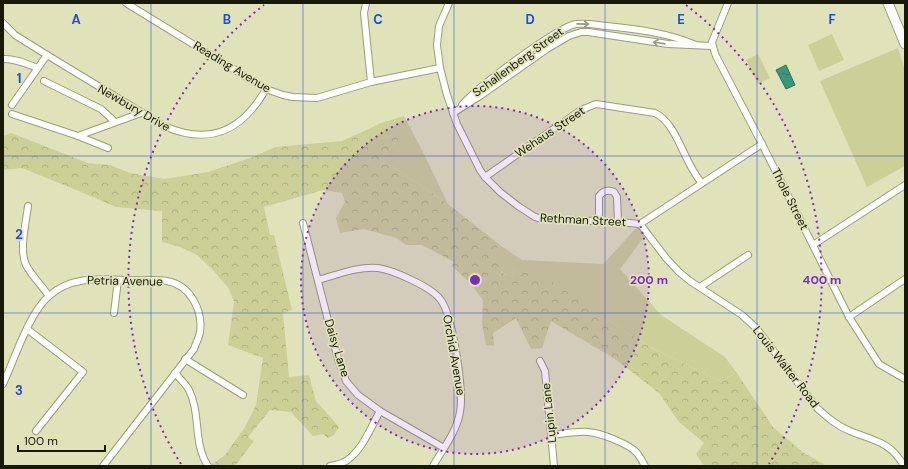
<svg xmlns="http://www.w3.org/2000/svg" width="908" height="469" font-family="'DM Sans',sans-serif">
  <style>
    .green { fill: #ccd097 }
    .forest { fill: url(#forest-crowns) }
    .water { fill: url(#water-ripples); stroke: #2e715a }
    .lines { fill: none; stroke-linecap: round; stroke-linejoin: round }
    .minor-casing { stroke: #9a9d76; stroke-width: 8 }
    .secondary-casing { stroke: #9a9d76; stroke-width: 11 }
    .minor { stroke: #fff; stroke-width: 6 }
    .secondary { stroke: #fff; stroke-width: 9 }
    .oneway { stroke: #979890 }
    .grid { fill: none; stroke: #1d4ed8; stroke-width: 1; stroke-opacity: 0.55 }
    .ring { fill: none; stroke: #7b2cbf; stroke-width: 2; stroke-dasharray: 2 4 }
    .labels { text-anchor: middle; stroke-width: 3.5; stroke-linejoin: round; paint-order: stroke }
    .street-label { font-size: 12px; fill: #181909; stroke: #e0e3ba }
    .grid-label { font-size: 13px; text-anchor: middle; font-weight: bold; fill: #1d4ed8; stroke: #e0e3ba; stroke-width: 3.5; stroke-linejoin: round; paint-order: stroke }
    .centre { fill: #7b2cbf; stroke: #e0e3ba; stroke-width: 2 }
    .ring-label { font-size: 12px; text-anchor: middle; font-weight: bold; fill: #7b2cbf; stroke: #e0e3ba; stroke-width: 3.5; stroke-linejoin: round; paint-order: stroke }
  </style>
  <defs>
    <pattern id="forest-crowns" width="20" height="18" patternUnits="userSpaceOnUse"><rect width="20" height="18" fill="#ccd097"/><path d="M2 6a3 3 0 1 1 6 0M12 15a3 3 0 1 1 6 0" fill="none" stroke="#aeb281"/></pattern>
    <pattern id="water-ripples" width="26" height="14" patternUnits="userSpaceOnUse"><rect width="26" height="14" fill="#38977c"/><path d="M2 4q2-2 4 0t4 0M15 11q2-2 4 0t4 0" fill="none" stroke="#2e7a64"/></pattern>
  </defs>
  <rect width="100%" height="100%" fill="#e0e3ba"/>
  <g class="green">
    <polygon points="832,34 844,60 819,71 808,45"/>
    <polygon points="898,48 905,70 905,166 867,187 820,81"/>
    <polygon points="758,54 770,78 758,84 746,60"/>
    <polygon points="404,116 423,152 448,204 380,158 399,139 392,135 370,143 360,133 381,123"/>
    <path d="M640 224 647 233 620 269 661 315 725 357 736 372 722 382 652 348 609 321 514 269 512 276C498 275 498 263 495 251L500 245 522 260 603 264Z"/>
  </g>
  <polygon class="forest" points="11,133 88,163 110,165 130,173 165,179 208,172 253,157 275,147 342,141 360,133 370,143 392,135 396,135 399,139 380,158 448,204 500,245 495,251 505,264 501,272 506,275 512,276 514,269 553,282 609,321 652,348 722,382 736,372 773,427 804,453 827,466 704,466 696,454 704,443 679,422 659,393 615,359 551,321 542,348 531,349 516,318 493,333 494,346 486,345 482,324 483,300 471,284 452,266 454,262 422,245 406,245 396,238 364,229 340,233 336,218 345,202 342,193 323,190 264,207 270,235 274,235 292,310 283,313 289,377 309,375 316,401 339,427 334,435 328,438 323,434 313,436 291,412 270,410 248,437 254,441 235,466 210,466 225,455 245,427 256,405 263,358 228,345 234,302 229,289 213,270 197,255 180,247 162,242 162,211 116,207 81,192 22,168 3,170 3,136"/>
  <polygon class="water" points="786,65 795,85 786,89 776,70"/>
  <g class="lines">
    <defs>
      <g id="minor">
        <polyline points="126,3 266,89 283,95 293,97 317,98 371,82 440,68"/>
        <polyline points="366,3 364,13 371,82"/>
        <polyline points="449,3 439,26 437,45 440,68 447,95 457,124 480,170 485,177 500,192 518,206 535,217 543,219 618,222 640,224 762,144"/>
        <polyline points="728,3 712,42 713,47 716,56 762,144 849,317 879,364 905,379"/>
        <path d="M3 23 15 35 47 55 164 126C210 146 242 131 266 89"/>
        <path d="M3 59C14 58 27 64 38 68"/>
        <polyline points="44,81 101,109 115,122"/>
        <polyline points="12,105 47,55"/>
        <path d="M462 105C476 88 557 27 576 24 586 23 597 25 607 26 637 29 668 33 696 45"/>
        <polyline points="453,113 480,96 547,49 569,36 581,32 588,32 668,44 712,46"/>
        <polyline points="12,114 78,136 108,148"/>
        <polyline points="78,136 141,113"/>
        <path d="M485 177 581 110 596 104 655 113C678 124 684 164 702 183"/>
        <path d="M28 206C26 223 19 250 26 265 32 276 42 286 49 296"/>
        <path d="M599 221V196C603 191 608 189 614 192L617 197 618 222"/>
        <polyline points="303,223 338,359 346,381 358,395 380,411 444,448"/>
        <path d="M640 224 666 258 679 272 690 281 742 315 757 329 817 408C827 417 837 426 850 431 874 441 890 441 904 466"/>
        <polyline points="813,245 905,185"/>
        <path d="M318 280C337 275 358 266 378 268 393 270 431 287 440 299 453 314 464 392 460 412 457 431 443 449 433 466"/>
        <polyline points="700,287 748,255"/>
        <polyline points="114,313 118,280"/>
        <polyline points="849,317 905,279"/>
        <polyline points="27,329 83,372 36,431"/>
        <polyline points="185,359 243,395"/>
        <polyline points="540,361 545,371 554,466"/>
        <path d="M175 373C180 379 186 384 189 390 201 414 193 444 208 466"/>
        <path d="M3 384C15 358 29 313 49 296 71 276 100 279 127 280 140 281 154 279 167 281 190 285 203 310 200 332 199 338 196 343 194 349L103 466"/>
        <path d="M551 435C563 434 576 431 588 432 601 433 629 444 637 453 640 457 643 462 645 466"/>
        <path d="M330 466C334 465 338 465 342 463 360 456 371 427 380 411"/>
      </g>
      <polyline id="secondary" points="888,3 905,44"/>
    </defs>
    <use href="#minor" class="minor-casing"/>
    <use href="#secondary" class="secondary-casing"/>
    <use href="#minor" class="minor"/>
    <use href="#secondary" class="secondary"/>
  </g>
  <defs><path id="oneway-shaft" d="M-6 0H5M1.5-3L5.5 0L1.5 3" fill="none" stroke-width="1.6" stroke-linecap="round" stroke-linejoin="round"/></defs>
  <g class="oneway">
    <use href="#oneway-shaft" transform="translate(583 24) rotate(1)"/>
    <use href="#oneway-shaft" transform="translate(659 43) rotate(-172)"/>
  </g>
  <path class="grid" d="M151 3V466M303 3V466M454 3V466M605 3V466M757 3V466M3 156H905M3 313H905"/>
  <circle cx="475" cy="280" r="174" fill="#7b2cbf" fill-opacity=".12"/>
  <g class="ring">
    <circle cx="475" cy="280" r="174"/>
    <path d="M181 464A347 347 0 0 1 264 5M686 5A347 347 0 0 1 769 464"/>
  </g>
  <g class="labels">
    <g class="street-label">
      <text transform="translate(518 62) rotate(-36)" y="4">Schallenberg Street</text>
      <text transform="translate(232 67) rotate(31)" y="4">Reading Avenue</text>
      <text transform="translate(134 108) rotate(30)" y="4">Newbury Drive</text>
      <text transform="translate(550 132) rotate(-34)" y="4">Wehaus Street</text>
      <text transform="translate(790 199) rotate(63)" y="4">Thole Street</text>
      <text transform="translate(583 220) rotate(3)" y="4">Rethman Street</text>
      <text transform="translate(125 281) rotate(1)" y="4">Petria Avenue</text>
      <text transform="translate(337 348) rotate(73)" y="4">Daisy Lane</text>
      <text transform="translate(454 355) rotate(80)" y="4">Orchid Avenue</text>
      <text transform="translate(786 367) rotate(52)" y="4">Louis Walter Road</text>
      <text transform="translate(549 413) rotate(-96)" y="4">Lupin Lane</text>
    </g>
  </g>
  <g class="grid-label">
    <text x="76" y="24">A</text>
    <text x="227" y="24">B</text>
    <text x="378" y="24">C</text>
    <text x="530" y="24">D</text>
    <text x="681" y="24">E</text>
    <text x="832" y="24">F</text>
    <text x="19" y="83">1</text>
    <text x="19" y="239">2</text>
    <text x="19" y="395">3</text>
  </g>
  <circle cx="475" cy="280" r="6" class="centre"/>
  <g class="ring-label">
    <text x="649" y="284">200 m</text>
    <text x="822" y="284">400 m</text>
  </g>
  <rect width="908" height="469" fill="none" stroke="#181909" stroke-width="8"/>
  <path d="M18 445v6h87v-6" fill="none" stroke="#181909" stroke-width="2"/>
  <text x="24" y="445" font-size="12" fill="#181909" stroke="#e0e3ba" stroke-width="3" paint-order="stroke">100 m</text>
</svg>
